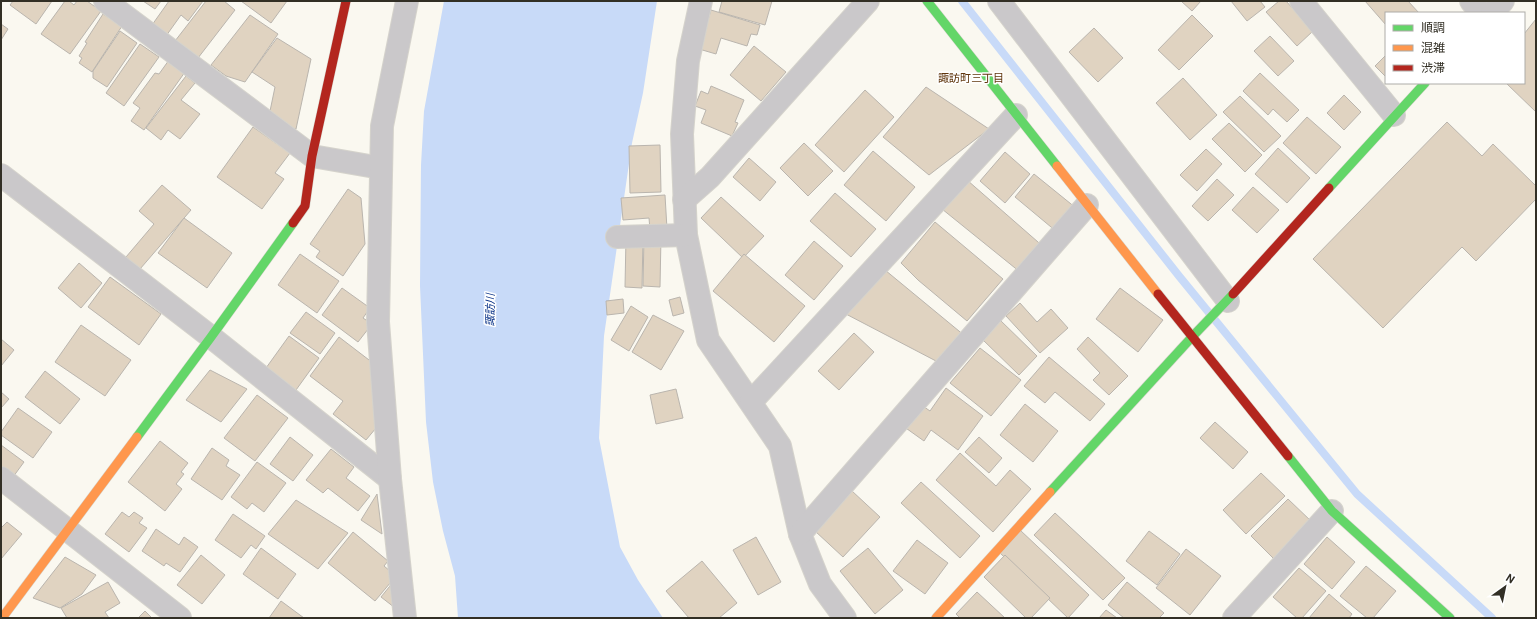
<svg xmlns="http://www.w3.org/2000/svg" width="1537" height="619" font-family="Roboto,'Noto Sans JP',sans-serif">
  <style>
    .water { fill: #c8daf8 }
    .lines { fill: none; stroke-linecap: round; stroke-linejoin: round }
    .stream { stroke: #c8daf8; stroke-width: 8 }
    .building { fill: #e0d3c1; stroke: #bab5ae }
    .street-casing { stroke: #d5d3cc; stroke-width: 24 }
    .fast-casing { stroke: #d5d3cc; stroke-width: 10 }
    .slow-casing { stroke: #d5d3cc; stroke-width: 10 }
    .jam-casing { stroke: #d5d3cc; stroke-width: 10 }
    .street { stroke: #cac8ca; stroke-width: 22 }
    .fast { stroke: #63d668; stroke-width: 9 }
    .slow { stroke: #ff974d; stroke-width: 9 }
    .jam { stroke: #b3261e; stroke-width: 9 }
    .labels { text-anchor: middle; stroke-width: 3; stroke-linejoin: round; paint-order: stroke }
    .neighbourhood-label { font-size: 11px; fill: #60360d; stroke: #fff }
    .water-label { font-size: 11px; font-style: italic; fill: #073086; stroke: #fff }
  </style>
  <rect width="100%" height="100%" fill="#faf8f0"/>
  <polygon class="water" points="444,1 657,1 643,93 632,143 604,336 599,438 620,547 638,580 663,618 458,618 455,576 443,531 433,482 426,422 420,286 421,165 424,111"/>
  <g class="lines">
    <polyline class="stream" points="962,1 1179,276 1357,494 1492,618"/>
  </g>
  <g class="building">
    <polygon points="13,1 52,1 36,24 10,5"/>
    <polygon points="65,1 69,1 74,5 77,1 87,1 101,11 70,54 41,34"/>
    <polygon points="143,1 161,1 155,9"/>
    <polygon points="169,1 203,1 188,21 181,15 166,36 152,25"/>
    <polygon points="206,1 224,1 235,10 198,58 175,41"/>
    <polygon points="241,1 287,1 271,23"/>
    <polygon points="722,1 772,1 765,25 719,12"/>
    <polygon points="1181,1 1201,1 1192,11"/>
    <polygon points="1231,1 1260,1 1265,7 1247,21"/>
    <polygon points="1279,1 1286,1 1313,31 1297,46 1266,12"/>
    <polygon points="1365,1 1408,1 1419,13 1386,13 1386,25"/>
    <polygon points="711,10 760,25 757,35 751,34 747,46 721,38 716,54 699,49"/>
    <polygon points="103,14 122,26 92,72 79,63 82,58 79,56 87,43 85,42"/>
    <polygon points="250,15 278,34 245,82 226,76 211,65"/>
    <polygon points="1192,15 1213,36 1179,70 1158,50"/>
    <polygon points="1536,19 1536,112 1506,83 1524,83 1524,34"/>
    <polygon points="1,24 8,29 1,40"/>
    <polygon points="1094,28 1123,58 1098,82 1069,52"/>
    <polygon points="120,31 137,43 107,87 93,78 93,71"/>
    <polygon points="1270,36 1294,61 1278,76 1254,51"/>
    <polygon points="277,38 311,59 296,129 276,124 269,116 275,87 252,72"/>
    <polygon points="140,44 159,57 124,106 106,93"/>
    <polygon points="754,46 786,72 761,101 730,75"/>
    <polygon points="1386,55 1386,77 1375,66"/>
    <polygon points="169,60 185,72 144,130 131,121 140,108 133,103 155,73 159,74"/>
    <polygon points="1260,73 1299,110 1287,122 1273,109 1268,115 1243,91"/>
    <polygon points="186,76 195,83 181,100 200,114 180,139 168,130 161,140 146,128"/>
    <polygon points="1183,78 1217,115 1190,140 1156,103"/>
    <polygon points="711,86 744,100 735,122 738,123 732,136 701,123 706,110 695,106 701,91 708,94"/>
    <polygon points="926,87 989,129 929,175 883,137"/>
    <polygon points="865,90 894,117 844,172 815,145"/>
    <polygon points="1344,95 1361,112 1344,130 1327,113"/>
    <polygon points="1240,96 1281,136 1264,152 1223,112"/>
    <polygon points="1307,117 1341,147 1316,174 1283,143"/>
    <polygon points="1447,122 1482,156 1493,144 1536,186 1536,199 1476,261 1462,247 1383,328 1313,259"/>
    <polygon points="1229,123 1262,155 1245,172 1212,139"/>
    <polygon points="253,127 290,153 275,173 284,179 262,209 217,177"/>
    <polygon points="804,143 833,171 808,196 780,168"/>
    <polygon points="660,145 661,192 630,193 629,146"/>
    <polygon points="1278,148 1310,178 1287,203 1255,174"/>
    <polygon points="1206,149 1222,164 1197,191 1180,175"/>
    <polygon points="873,151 915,187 886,221 844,185"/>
    <polygon points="1005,152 1030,174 1005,203 980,181"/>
    <polygon points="749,158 776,182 760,201 733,177"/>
    <polygon points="1034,174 1076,208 1057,232 1015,197"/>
    <polygon points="1217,179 1234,195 1208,221 1192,206"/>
    <polygon points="967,180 1046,249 1020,272 942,209"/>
    <polygon points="162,185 191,210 140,269 126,257 154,224 139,211"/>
    <polygon points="1253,187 1279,210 1257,233 1232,210"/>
    <polygon points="348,189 361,198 365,244 343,276 316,257 320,251 310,244"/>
    <polygon points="835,193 876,229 851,257 810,221"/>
    <polygon points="665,195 667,229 650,230 649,218 623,220 621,198"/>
    <polygon points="721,197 764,236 743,258 701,218"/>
    <polygon points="184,218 232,253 207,288 158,253"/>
    <polygon points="935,222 1003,279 967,321 918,280 901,263"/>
    <polygon points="644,237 661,237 660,287 643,286"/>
    <polygon points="626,238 643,238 642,288 625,287"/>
    <polygon points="814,241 843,266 814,300 785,275"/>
    <polygon points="300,254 339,281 317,313 278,285"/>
    <polygon points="744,254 805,306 774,342 713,291"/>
    <polygon points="79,263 102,283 81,308 58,288"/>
    <polygon points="885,270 965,336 936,361 844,313"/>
    <polygon points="110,277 161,314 139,345 88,307"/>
    <polygon points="342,288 370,308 363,318 372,324 358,342 322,315"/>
    <polygon points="1120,288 1163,320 1138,352 1096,319"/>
    <polygon points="680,297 684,313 673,316 669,300"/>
    <polygon points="623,299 624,313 607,315 606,301"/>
    <polygon points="1020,303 1037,322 1051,309 1068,328 1040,353 1006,316"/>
    <polygon points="631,306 648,317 629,351 611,340"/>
    <polygon points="306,312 335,333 320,354 290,333"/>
    <polygon points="653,315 684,331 661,370 632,352"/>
    <polygon points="1000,320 1037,356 1019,375 982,339"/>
    <polygon points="81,325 131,360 105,396 55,362"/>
    <polygon points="854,333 874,352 839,390 818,371"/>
    <polygon points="289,336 319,358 296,390 266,368"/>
    <polygon points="339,337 373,363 376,428 366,440 333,414 343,401 310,376"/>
    <polygon points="1088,337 1128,376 1109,395 1093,380 1100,373 1077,349"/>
    <polygon points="1,339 14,350 1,366"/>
    <polygon points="980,348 1021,380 991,416 950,383"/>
    <polygon points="1049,357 1105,404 1090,421 1055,392 1045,403 1024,386"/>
    <polygon points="210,370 247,389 221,422 186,400"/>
    <polygon points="45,371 80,399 60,424 25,397"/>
    <polygon points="946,388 983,416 958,450 931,430 924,441 903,426 920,404 930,411"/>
    <polygon points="676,389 683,418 656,424 650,395"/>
    <polygon points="1,392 9,399 1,408"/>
    <polygon points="257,395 288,418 255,461 224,438"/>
    <polygon points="1025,404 1058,431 1033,462 1000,435"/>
    <polygon points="18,408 52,432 33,458 1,435 1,432"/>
    <polygon points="1215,422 1248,452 1233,469 1200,438"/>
    <polygon points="290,437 313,455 293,481 270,464"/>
    <polygon points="979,437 1002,458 989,473 965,452"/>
    <polygon points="160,441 188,463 181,472 184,474 176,484 182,489 165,511 128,482"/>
    <polygon points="1,445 24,462 13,477 1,468"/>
    <polygon points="212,448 229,460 226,466 240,475 222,500 191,479"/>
    <polygon points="331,449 354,467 346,478 370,496 358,511 328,488 323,493 306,480"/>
    <polygon points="960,453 996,486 1010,470 1031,489 993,532 936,480"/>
    <polygon points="257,462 286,483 264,512 252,503 247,509 231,497"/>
    <polygon points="1261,473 1285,496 1246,534 1223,510"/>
    <polygon points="921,482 980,536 960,558 901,503"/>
    <polygon points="852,491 880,517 843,557 815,531"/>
    <polygon points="377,494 382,534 361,520"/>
    <polygon points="1288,499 1312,522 1275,560 1251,536"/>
    <polygon points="296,500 348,533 318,569 268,534"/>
    <polygon points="122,512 129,517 134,512 143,518 139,523 147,528 129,552 105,534"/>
    <polygon points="1055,513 1125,578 1103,600 1034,535"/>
    <polygon points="233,514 265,536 256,549 251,545 241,558 215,540"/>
    <polygon points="7,522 22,534 1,559 1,526 2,527"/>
    <polygon points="156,529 179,545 184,537 198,547 180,572 166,563 164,566 142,551"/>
    <polygon points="1020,530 1089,595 1068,618 999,552"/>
    <polygon points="1149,531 1180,554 1157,585 1126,561"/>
    <polygon points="353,532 388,561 384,566 396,576 375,601 328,563"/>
    <polygon points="756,537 781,582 758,595 733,550"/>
    <polygon points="1327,537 1355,562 1332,589 1304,564"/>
    <polygon points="917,540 948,563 925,594 893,571"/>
    <polygon points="261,548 296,574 278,599 243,574"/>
    <polygon points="868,548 903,590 875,614 840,571"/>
    <polygon points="1186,549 1221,576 1190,615 1156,588"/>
    <polygon points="201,555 225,575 202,604 177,585"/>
    <polygon points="1005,555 1050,598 1031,618 1026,618 984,577"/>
    <polygon points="65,557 96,575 82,594 60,608 33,598"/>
    <polygon points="702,561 737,603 719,618 689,618 666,591"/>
    <polygon points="1366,566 1396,591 1373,618 1367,618 1340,596"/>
    <polygon points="1299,568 1326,591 1302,618 1297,618 1273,597"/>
    <polygon points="394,581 399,611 381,597"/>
    <polygon points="108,582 120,603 105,612 109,618 67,618 61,608"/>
    <polygon points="1127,582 1164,613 1159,618 1124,618 1108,605"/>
    <polygon points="977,592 1005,618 960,618 956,614"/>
    <polygon points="1329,594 1352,614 1349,618 1309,618"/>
    <polygon points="281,601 304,618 269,618"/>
    <polygon points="1106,610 1117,618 1099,618"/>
    <polygon points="145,611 152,618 138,618"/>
  </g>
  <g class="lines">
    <defs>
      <g id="street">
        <polyline points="105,1 312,156 381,168"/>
        <polyline points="701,1 688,61 682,134 686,235 708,340 780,446 800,534 820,584 845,618"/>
        <polyline points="999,1 1228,301"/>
        <polyline points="1301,1 1394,115"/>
        <polyline points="1471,1 1481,13"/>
        <polyline points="1492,13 1503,1"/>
        <polyline points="1,175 211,337 390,479"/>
        <polyline points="684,200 710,177 868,1"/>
        <polyline points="617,237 686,235"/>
        <polyline points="751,402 1016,115"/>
        <polyline points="1,478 180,618"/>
        <polyline points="800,534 1087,205"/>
        <polyline points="405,618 390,479 378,322 382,126 407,1"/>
        <polyline points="1234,618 1332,511"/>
      </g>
      <g id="fast">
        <polyline points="927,1 1057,166"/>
        <polyline points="1329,188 1425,83"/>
        <polyline points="137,437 211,337 293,223"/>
        <polyline points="1288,456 1332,511 1450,618"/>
        <polyline points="1050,492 1192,337 1233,294"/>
      </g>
      <g id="slow">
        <polyline points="1057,166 1158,294"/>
        <polyline points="2,618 137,437"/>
        <polyline points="936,618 1050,492"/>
      </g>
      <g id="jam">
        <polyline points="293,223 305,206 312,156 346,1"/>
        <polyline points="1158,294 1288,456"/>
        <polyline points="1233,294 1329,188"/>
      </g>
    </defs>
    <use href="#street" class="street-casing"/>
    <use href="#fast" class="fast-casing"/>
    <use href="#slow" class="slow-casing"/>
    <use href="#jam" class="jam-casing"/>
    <use href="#street" class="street"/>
    <use href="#fast" class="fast"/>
    <use href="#slow" class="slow"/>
    <use href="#jam" class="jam"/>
  </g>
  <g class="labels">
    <g class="neighbourhood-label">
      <text x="971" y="82">諏訪町三丁目</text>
    </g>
    <g class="water-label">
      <text transform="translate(490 310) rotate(-89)" y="4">諏訪川</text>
    </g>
  </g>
  <rect width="1537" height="619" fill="none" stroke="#322f25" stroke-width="4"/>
  <rect x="1385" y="12" width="140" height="72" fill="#ffffff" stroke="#adaca8"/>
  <rect x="1393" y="25" width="20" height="6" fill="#63d668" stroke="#adaca8"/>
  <text x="1421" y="32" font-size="12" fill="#322f25">順調</text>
  <rect x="1393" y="45" width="20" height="6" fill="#ff974d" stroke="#adaca8"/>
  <text x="1421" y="52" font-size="12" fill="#322f25">混雑</text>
  <rect x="1393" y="65" width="20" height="6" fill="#b3261e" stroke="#adaca8"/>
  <text x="1421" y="72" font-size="12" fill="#322f25">渋滞</text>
  <g transform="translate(1505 587) rotate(33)" stroke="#ffffff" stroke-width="3" paint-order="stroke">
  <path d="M0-3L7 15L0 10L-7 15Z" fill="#322f25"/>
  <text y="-6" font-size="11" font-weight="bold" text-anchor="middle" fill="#322f25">N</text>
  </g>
</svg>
